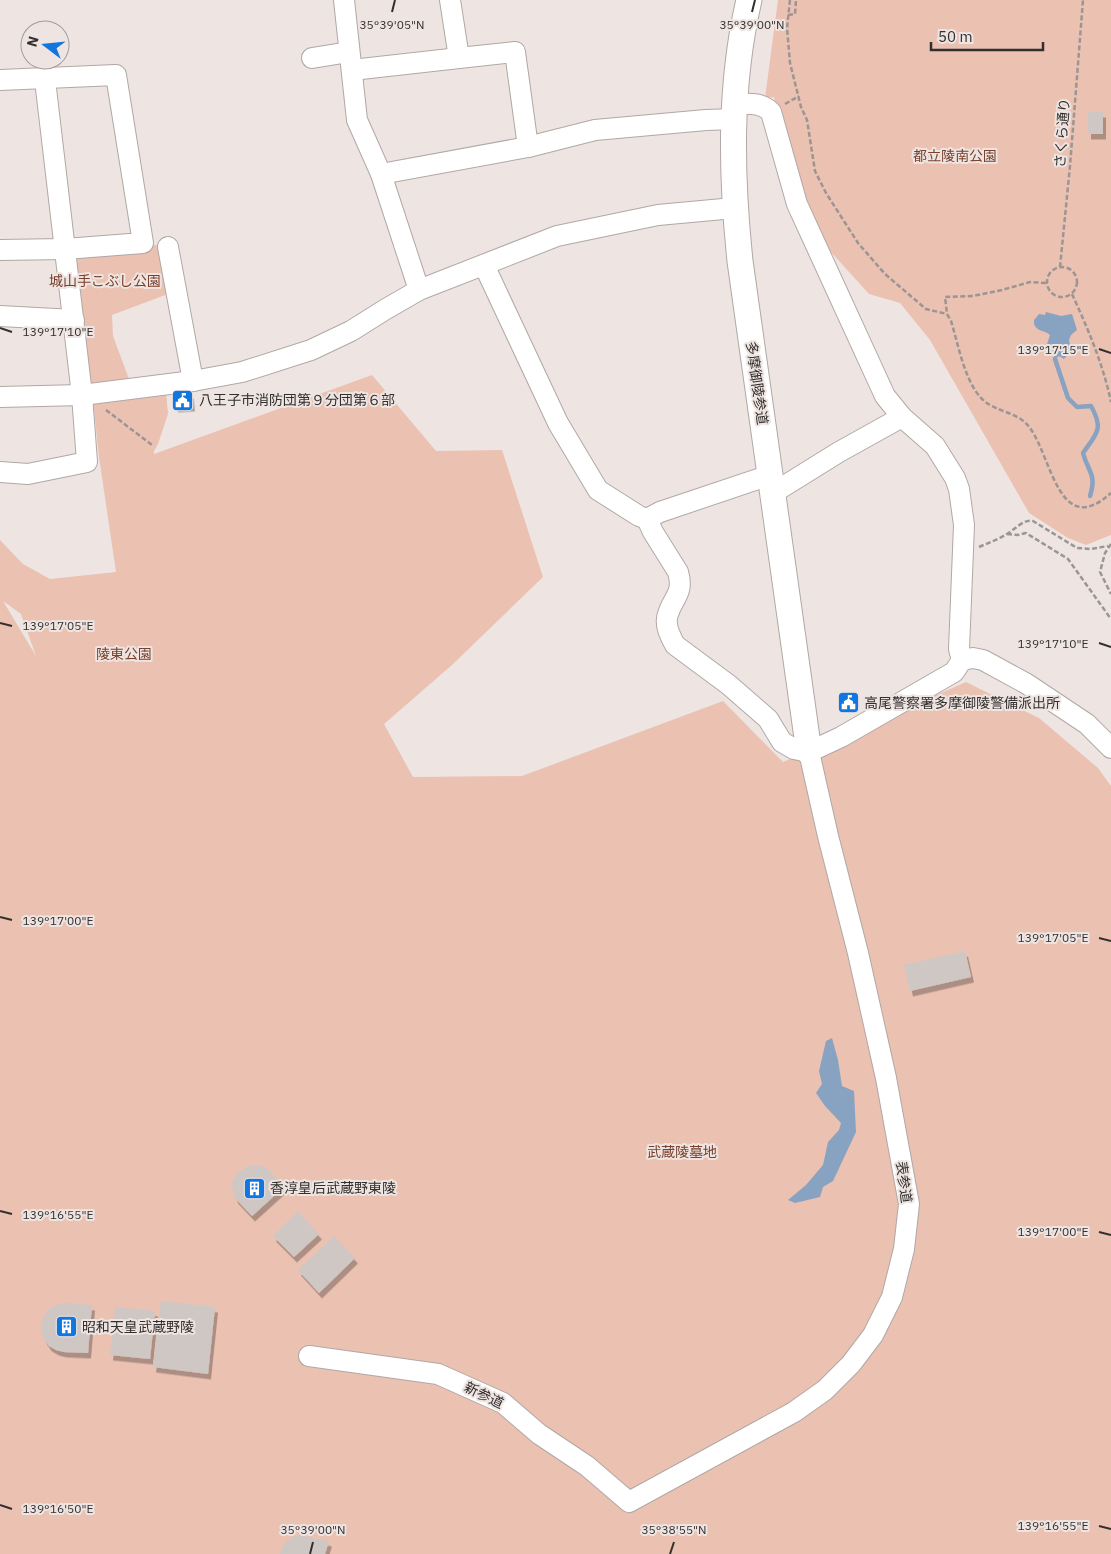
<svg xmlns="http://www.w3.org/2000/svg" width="1111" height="1554" font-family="'IBM Plex Sans','Noto Sans JP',sans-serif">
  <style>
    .green { fill: #ebc1b2; fill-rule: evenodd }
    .water { fill: #88a2c2 }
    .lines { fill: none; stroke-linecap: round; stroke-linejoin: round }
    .stream { stroke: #88a2c2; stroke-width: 4.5 }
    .building { fill: #cfc7c4; filter: url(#shadow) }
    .minor-casing { stroke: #b0a8a5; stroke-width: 22 }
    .major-casing { stroke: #b0a8a5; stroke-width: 27 }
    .path { stroke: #9b9593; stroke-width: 2.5; stroke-dasharray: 5 2.5; stroke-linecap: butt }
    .minor { stroke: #fff; stroke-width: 20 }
    .major { stroke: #fff; stroke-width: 25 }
    .ticks { fill: none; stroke: #322f2e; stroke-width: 2 }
    .labels { text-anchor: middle; stroke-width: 4; stroke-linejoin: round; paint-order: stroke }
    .street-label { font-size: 14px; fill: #322f2e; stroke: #eee5e2 }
    .park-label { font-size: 14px; fill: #79402b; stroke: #eee5e2 }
    .poi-label { font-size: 14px; fill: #322f2e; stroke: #eee5e2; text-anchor: start }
    .ticks-label { font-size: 12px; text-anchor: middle; fill: #322f2e; stroke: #eee5e2; stroke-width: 4; stroke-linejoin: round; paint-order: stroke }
  </style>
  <defs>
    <filter id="shadow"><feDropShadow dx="3" dy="5.5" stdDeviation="0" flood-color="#0004"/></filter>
  </defs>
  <rect width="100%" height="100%" fill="#eee5e2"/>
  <g class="green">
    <polygon points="778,0 1111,0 1111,535 1086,545 1068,538 1029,513 930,340 900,303 869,294 821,241 802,200 774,97 765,98"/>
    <polygon points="143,243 168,247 176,291 112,315 113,336 129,379 81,384 65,249"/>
    <path d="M372 375 436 451 502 450 543 577 452 665 384 724 413 777 522 776 723 701 783 762 966 682 1039 718 1098 768 1111 786V1554H0V540L23 564 50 579 116 572 99 457 93 400 166 392 168 414 158 444 154 451V454ZM3 601 21 614 36 656Z"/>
  </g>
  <g class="water">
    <path d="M1046 312 1061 316 1072 314 1077 330 1071 335 1069 340C1071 348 1070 353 1064 359L1059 356 1055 359 1052 348 1047 344 1050 335C1045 330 1037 332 1034 324V320L1039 314 1045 315Z"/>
    <polygon points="832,1038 838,1060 842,1086 854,1091 856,1132 833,1181 823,1187 820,1197 795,1203 788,1200 806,1185 823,1165 828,1142 839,1130 841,1123 825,1106 816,1093 822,1084 819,1071 826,1041"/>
  </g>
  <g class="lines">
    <path class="stream" d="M1055 359 1068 398 1077 407 1091 406C1104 429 1097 433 1083 453 1088 472 1097 474 1090 496"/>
  </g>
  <g class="building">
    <rect x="1088" y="112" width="15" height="22"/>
    <polygon points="191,393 192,406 175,407 173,394"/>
    <polygon points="965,951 971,977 910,991 904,965"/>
    <polygon points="250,1165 258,1165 268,1169 284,1187 252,1216 235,1198 233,1191 232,1183 237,1173"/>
    <polygon points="298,1211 319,1234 294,1257 273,1236"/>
    <polygon points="334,1236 355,1258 319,1293 298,1270"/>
    <polygon points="161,1301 215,1307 208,1374 153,1367"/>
    <polygon points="67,1303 92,1305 88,1353 64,1352 56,1350 49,1346 44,1339 41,1330 42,1321 46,1313 51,1307 59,1304"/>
    <polygon points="115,1307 155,1311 150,1359 110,1355"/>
    <polygon points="300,1535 329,1541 325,1554 280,1554 283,1546 287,1541 293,1537"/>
  </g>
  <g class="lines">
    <defs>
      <g id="minor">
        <polyline points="344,0 357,120 381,174 419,290"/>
        <polyline points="450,0 459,58 515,52 528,147"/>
        <polyline points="312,58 349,52"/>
        <polyline points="352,70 459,58"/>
        <polyline points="0,80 116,75 143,243 65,249 0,250"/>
        <path d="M735 104C749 104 761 102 771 112L797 204 885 396 902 417 935 446 955 478 959 489 964 525 959 649 962 660"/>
        <polyline points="381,174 528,147 595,130 706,120 734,119"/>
        <polyline points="168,247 193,381"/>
        <polyline points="484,265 558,423 598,490 639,516 647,519 660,512 770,475"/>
        <polyline points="0,316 74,320"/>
        <polyline points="0,397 82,395 193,381 242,372 311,350 351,331 386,309 419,290 557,236 658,215 734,208"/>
        <polyline points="0,472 28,474 87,462 82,395 45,80"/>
        <polyline points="773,493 839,452 902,417"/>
        <path d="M647 519 653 532 678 572C684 593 674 596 668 614 664 624 670 636 675 645L729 685 768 719 782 742 794 749 809 752 841 737 954 672 962 660 973 658 983 660 1027 684 1087 724 1111 748"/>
        <polyline points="309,1356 438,1374 503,1403 539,1434 587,1466 629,1502 794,1412 825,1390 851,1364 873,1335 892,1297 904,1249 909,1204 886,1078 858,953 828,836 809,752"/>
      </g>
      <path id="major" d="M749 0C729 86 731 174 740 261L809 752"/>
    </defs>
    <use href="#minor" class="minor-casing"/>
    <use href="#major" class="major-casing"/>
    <g class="path">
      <polyline points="790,0 787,28 790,63 801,107 807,120 815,171 826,193 858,243 885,274 926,309 947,314"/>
      <polyline points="788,15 795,14 796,0"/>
      <polyline points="785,104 799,96"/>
      <circle cx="1062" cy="282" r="15"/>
      <polyline points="1060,267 1070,166 1083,0"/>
      <path d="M1046 283 1030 282 1002 290 973 296 945 297 947 314 951 321C959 346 966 392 990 405 1004 413 1020 414 1030 428 1052 458 1059 540 1111 493"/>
      <path d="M1072 294C1088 329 1103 364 1111 402"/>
      <polyline points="106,410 152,445"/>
      <polyline points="1007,534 1018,535 1026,533 1068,559 1111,619"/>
      <polyline points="1111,544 1105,553 1100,572 1111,594"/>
      <path d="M979 547C988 543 997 540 1005 535 1014 531 1022 519 1033 521L1077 548 1091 549 1108 546"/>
    </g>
    <use href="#minor" class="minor"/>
    <use href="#major" class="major"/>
  </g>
  <path class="ticks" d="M392 12 395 0M752 12 755 0M0 328 12 332M1099 349 1111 353M0 623 12 626M1099 643 1111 647M0 917 12 920M1099 938 1111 941M0 1211 12 1214M1099 1232 1111 1235M0 1505 12 1509M1099 1526 1111 1529M310 1554 313 1542M670 1554 674 1542"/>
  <defs>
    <symbol id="civic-square" viewBox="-11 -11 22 22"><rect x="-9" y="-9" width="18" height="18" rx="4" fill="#1376de" stroke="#eee5e2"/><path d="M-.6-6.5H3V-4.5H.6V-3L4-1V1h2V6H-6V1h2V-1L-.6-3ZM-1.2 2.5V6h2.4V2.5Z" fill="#fff"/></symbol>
    <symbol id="building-square" viewBox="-11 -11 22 22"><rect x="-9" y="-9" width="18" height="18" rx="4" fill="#1376de" stroke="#eee5e2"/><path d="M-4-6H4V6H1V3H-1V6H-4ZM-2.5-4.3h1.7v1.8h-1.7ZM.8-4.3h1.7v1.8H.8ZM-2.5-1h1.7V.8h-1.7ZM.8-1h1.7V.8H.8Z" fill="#fff"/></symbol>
  </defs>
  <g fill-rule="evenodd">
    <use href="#civic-square" x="170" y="388" width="25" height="25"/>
    <use href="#civic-square" x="836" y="690" width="25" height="25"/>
    <use href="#building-square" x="242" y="1176" width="25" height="25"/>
    <use href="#building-square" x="54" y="1314" width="25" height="25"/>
  </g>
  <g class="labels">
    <g class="street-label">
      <text transform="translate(1062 133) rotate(-86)" y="5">さくら通り</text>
      <text transform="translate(757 383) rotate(82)" y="5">多摩御陵参道</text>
      <text transform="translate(904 1182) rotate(82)" y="5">表参道</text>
      <text transform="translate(484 1395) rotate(26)" y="5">新参道</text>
    </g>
    <g class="park-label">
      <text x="955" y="161">都立陵南公園</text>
      <text x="105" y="286">城山手こぶし公園</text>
      <text x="124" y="659">陵東公園</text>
      <text x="682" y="1157">武蔵陵墓地</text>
    </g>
    <g class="poi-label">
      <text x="199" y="405">八王子市消防団第９分団第６部</text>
      <text x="864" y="708">高尾警察署多摩御陵警備派出所</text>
      <text x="270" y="1193">香淳皇后武蔵野東陵</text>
      <text x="82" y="1332">昭和天皇武蔵野陵</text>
    </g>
  </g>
  <g class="ticks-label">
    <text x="392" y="29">35°39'05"N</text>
    <text x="752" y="29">35°39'00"N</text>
    <text x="58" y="336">139°17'10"E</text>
    <text x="1053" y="354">139°17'15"E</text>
    <text x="58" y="630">139°17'05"E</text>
    <text x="1053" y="648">139°17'10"E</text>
    <text x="58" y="925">139°17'00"E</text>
    <text x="1053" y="942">139°17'05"E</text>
    <text x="58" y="1219">139°16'55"E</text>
    <text x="1053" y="1236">139°17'00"E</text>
    <text x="58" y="1513">139°16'50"E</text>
    <text x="1053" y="1530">139°16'55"E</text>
    <text x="313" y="1534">35°39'00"N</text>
    <text x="674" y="1534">35°38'55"N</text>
  </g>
  <g transform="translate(45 45) rotate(286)"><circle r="24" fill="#eee5e2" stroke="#a39c9a"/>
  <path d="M0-4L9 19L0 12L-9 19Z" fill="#1376de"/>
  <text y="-8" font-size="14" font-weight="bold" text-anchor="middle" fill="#322f2e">N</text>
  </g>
  <path d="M931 42v8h112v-8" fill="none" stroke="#322f2e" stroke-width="2.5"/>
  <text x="938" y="42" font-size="15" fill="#322f2e" stroke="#eee5e2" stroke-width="4" paint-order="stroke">50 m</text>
</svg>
